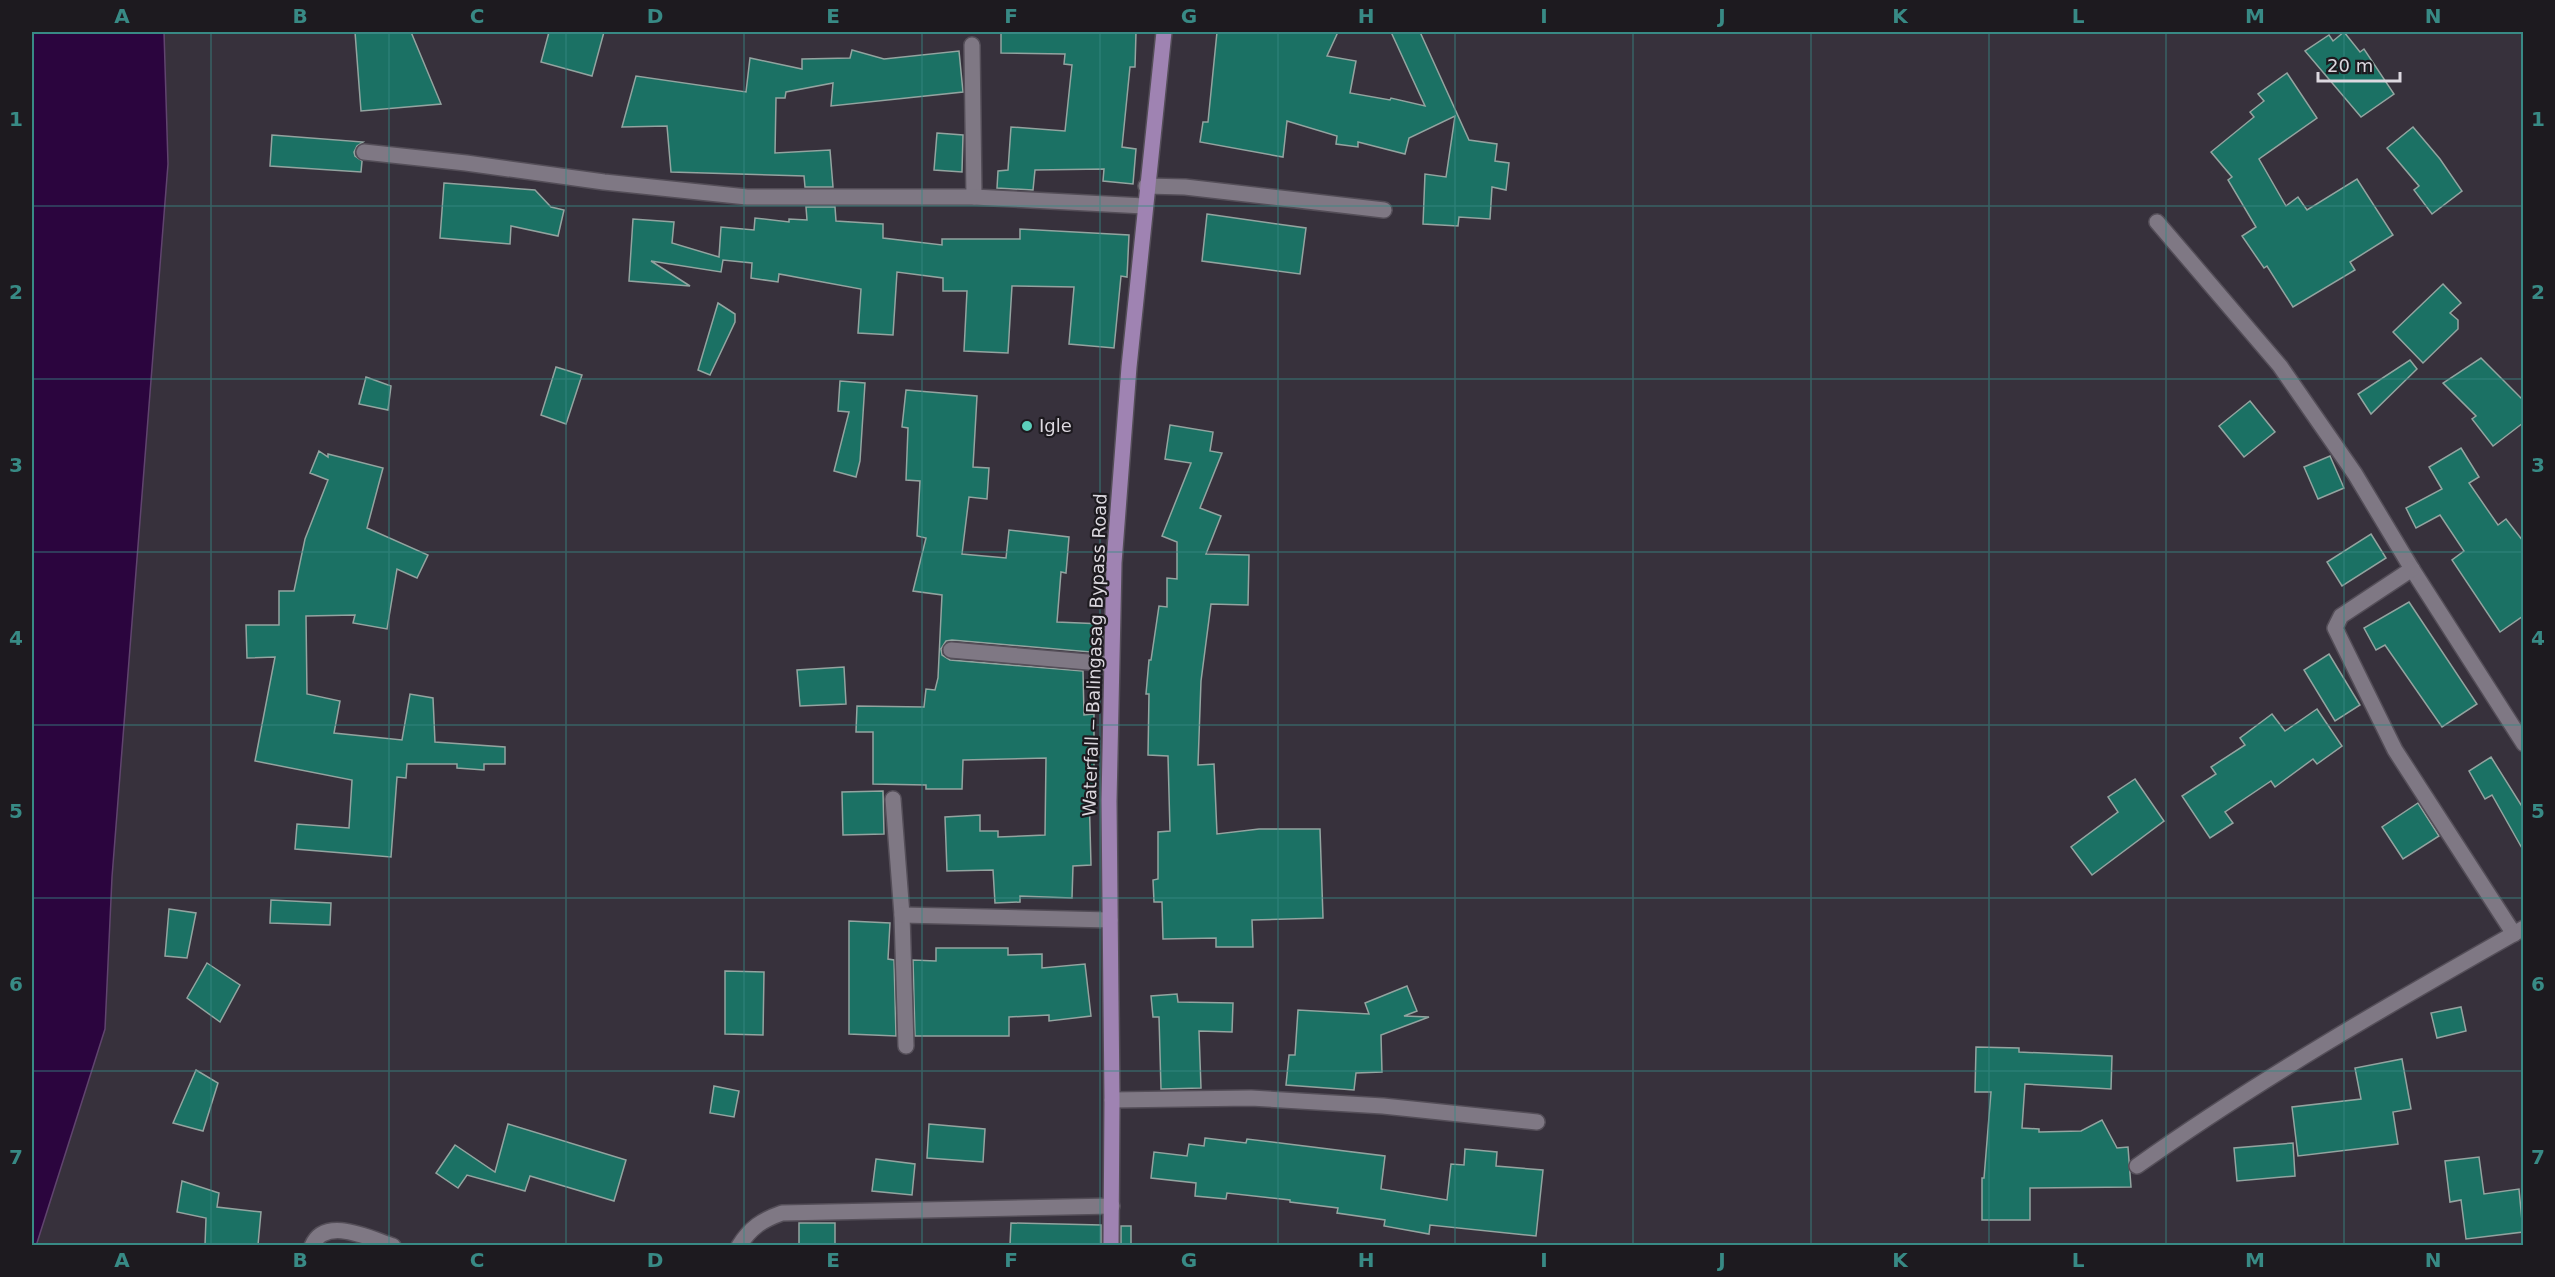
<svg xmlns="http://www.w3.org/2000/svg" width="2555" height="1277" font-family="'DejaVu Sans',sans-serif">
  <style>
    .water { fill: #2b053e; stroke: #60446e; stroke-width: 1.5 }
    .building { fill: #1b7164; stroke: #93a4a0; stroke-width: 1.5 }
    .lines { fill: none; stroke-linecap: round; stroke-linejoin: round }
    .minor-casing { stroke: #544e58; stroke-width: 18 }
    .major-casing { stroke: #544e58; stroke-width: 18 }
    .minor { stroke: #7f7884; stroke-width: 15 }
    .major { stroke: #9f83b2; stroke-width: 15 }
    .grid { fill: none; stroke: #388a85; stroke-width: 1.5; stroke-opacity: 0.55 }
    .poi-dot { fill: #5cceba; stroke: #1d1a1f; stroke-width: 2 }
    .labels { text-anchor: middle; stroke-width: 4.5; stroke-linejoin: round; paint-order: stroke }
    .poi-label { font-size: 18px; fill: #dcd8df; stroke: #1d1a1f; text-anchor: start }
    .street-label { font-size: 18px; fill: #dcd8df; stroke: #1d1a1f }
    .neatline { fill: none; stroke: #388a85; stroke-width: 2 }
    .grid-label { font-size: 20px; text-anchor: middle; font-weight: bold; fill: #388a85 }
  </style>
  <rect width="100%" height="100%" fill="#37313c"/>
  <polygon class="water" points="32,32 164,32 168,164 112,877 105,1029 36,1246 32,1245"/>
  <g class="building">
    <polygon points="355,32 411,32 441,104 361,111"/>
    <polygon points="549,32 604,32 592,76 541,62"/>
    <polygon points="1001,32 1136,32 1135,67 1130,67 1122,147 1136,149 1133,184 1103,181 1104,169 1035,170 1033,190 997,188 998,171 1008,170 1011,127 1065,131 1072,65 1064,64 1065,54 1001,53"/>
    <polygon points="1217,32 1338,32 1327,56 1356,61 1350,93 1390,100 1391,98 1425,106 1391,32 1420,32 1469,140 1497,144 1495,161 1509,163 1506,190 1492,187 1490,219 1459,217 1458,226 1423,224 1425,174 1446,177 1455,116 1409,138 1405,154 1358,142 1358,147 1336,144 1337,136 1287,121 1283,157 1200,142 1203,122 1208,122"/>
    <polygon points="2344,32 2360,52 2364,49 2394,94 2361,117 2305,51 2329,35 2333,41"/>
    <polygon points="852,50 884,59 959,51 963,92 831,106 833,83 786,92 785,98 776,98 775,153 830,150 833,187 805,187 804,176 671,172 667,126 622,127 636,76 746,92 750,58 802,69 802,59 850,58"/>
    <polygon points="2287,73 2317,118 2259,159 2286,206 2298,197 2307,210 2357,179 2393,235 2350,262 2355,270 2293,307 2267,266 2264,268 2242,236 2256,227 2228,180 2232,177 2211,152 2254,117 2250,112 2264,101 2258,94"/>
    <polygon points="2413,127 2440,159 2462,191 2432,214 2414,190 2419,186 2387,148"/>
    <polygon points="937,133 963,135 962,172 934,170"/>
    <polygon points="272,135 363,142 357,146 354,152 355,156 362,161 361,172 270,166"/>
    <polygon points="444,183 535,190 551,207 564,210 558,236 511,226 510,244 440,238"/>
    <polygon points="806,207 835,207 836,221 883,224 883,238 942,245 942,239 1020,239 1020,229 1129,235 1127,277 1121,276 1114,348 1069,344 1074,287 1012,286 1008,353 964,351 967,291 943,291 943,278 897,272 893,335 858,333 861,289 779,274 778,282 751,278 752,263 723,260 721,272 651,261 690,286 629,281 633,219 674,222 672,243 719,257 721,227 754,230 755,218 789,222 789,219 807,220"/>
    <polygon points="1207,214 1306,228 1300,274 1202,261"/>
    <polygon points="2443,284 2461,303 2450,313 2458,320 2458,329 2423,363 2393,332"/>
    <polygon points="718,303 735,314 735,322 710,375 698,370"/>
    <polygon points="2481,358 2523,400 2523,423 2493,446 2472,419 2476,416 2443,383"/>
    <polygon points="2410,360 2417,369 2371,414 2358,394"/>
    <polygon points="556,367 582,375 566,424 541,415"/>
    <polygon points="366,377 391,386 388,410 359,404"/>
    <polygon points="840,381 865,383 860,461 856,477 834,471 849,412 838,411"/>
    <polygon points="906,390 977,396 973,467 989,468 987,499 969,497 962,554 1006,558 1009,530 1069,537 1066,573 1061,572 1057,622 1103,624 1102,653 952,640 946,641 941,649 942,655 950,660 1083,671 1084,715 1094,714 1094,792 1089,792 1091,865 1073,866 1072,898 1020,896 1020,902 995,903 993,870 947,871 945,817 980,815 980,831 998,831 998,837 1045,835 1046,758 963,760 962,789 926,789 926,785 873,784 873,732 856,732 857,706 924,707 926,689 935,690 938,678 942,595 913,591 926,538 917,536 920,481 906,480 908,428 902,427"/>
    <polygon points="2250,401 2275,432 2244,457 2219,426"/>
    <polygon points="1170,425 1213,432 1210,451 1222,453 1200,508 1221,516 1206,554 1249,555 1248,605 1211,604 1201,681 1198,765 1214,764 1217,834 1259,829 1320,829 1323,918 1252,920 1253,947 1216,947 1216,938 1163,939 1162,902 1154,902 1153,880 1158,879 1158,832 1170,831 1168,756 1148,755 1149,694 1146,694 1149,660 1151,660 1159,606 1167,607 1167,578 1177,579 1177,542 1162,536 1191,463 1165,459"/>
    <polygon points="2461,448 2479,477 2469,483 2498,525 2506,519 2523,541 2523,616 2500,632 2452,560 2464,551 2440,515 2416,528 2406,508 2442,489 2429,467"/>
    <polygon points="319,451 328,457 328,454 383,468 367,528 428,555 417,578 397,569 387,629 353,623 355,615 306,616 307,694 340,701 334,733 402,740 410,694 433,698 435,742 505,747 505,764 484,764 484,770 457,768 457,764 407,764 406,778 397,777 391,857 295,849 297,824 349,828 352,780 255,761 275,657 247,658 246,625 279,625 279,591 294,591 305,539 328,480 310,473"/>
    <polygon points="2330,456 2344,488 2318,499 2304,467"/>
    <polygon points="2371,534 2386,558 2342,586 2327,562"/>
    <polygon points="2409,602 2477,704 2442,727 2385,645 2376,650 2364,628"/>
    <polygon points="2329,654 2360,705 2335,721 2304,670"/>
    <polygon points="844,667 846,704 800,706 797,670"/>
    <polygon points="2317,709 2342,746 2317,764 2313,759 2275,787 2271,781 2225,812 2233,823 2210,838 2182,796 2216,774 2211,767 2245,745 2240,738 2272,714 2285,731"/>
    <polygon points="2491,757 2523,808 2523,850 2492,795 2485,799 2469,771"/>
    <polygon points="2135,779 2164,821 2092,875 2071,847 2118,812 2108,797"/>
    <polygon points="883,791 884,834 843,835 842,792"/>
    <polygon points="2418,803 2439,836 2403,859 2382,827"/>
    <polygon points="271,900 331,903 330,925 270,923"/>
    <polygon points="169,909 196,913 187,958 165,956"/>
    <polygon points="849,921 890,923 888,959 894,960 896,1036 849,1034"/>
    <polygon points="936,948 1008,948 1008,955 1042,954 1042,968 1085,964 1091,1016 1049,1021 1049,1015 1009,1017 1009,1036 915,1036 913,960 936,961"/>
    <polygon points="207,963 240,985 220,1022 187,998"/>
    <polygon points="725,971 764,972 763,1035 725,1034"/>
    <polygon points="1407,986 1417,1011 1404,1016 1429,1017 1381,1035 1382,1072 1356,1073 1354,1090 1286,1085 1289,1055 1295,1055 1298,1010 1369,1014 1365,1003"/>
    <polygon points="1177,994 1178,1002 1233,1003 1232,1032 1199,1031 1201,1088 1161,1089 1159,1017 1153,1017 1151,996"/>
    <polygon points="2461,1007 2466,1031 2437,1038 2431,1013"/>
    <polygon points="1976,1047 2019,1048 2019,1052 2112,1056 2111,1089 2025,1084 2022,1128 2039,1129 2039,1132 2081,1131 2102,1120 2117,1148 2128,1147 2131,1187 2030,1188 2030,1220 1982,1220 1982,1178 1984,1178 1991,1092 1975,1092"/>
    <polygon points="2402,1059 2411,1109 2393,1112 2398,1144 2298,1156 2292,1107 2361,1099 2355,1068"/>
    <polygon points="196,1070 218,1083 203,1131 173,1123"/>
    <polygon points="714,1086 739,1091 734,1117 710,1113"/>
    <polygon points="508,1124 626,1160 614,1201 530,1176 525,1191 467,1175 458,1188 436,1173 455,1145 495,1172"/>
    <polygon points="929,1124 985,1129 983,1162 927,1158"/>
    <polygon points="1205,1138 1246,1143 1247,1139 1385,1156 1381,1189 1447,1200 1451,1164 1464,1165 1465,1149 1497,1152 1496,1166 1543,1170 1536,1236 1430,1225 1429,1234 1384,1226 1385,1220 1337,1213 1338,1208 1290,1202 1290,1200 1227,1193 1226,1199 1195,1196 1196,1183 1151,1178 1154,1152 1187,1156 1189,1144 1204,1146"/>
    <polygon points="2293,1143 2295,1176 2237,1181 2234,1148"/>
    <polygon points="2479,1157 2484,1194 2519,1189 2523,1232 2466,1239 2461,1200 2450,1202 2445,1161"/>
    <polygon points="876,1159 915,1164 912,1195 872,1191"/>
    <polygon points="182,1181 219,1193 217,1207 261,1212 258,1245 205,1245 206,1218 177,1212"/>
    <rect x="799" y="1223" width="36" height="22"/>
    <polygon points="1011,1223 1101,1225 1101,1245 1010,1245"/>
    <rect x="1121" y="1226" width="10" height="19"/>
  </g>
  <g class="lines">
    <defs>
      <g id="minor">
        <polyline points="972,45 974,197"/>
        <polyline points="364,152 466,163 604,182 747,197 974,197 1144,206"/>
        <polyline points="1146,186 1185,187 1384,210"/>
        <polyline points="2157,222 2280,366 2355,474 2412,569 2524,744"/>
        <polyline points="2412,569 2341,616 2335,628 2395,750 2514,934"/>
        <polyline points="951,650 1111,664"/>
        <polyline points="893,799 902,915 906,1046"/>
        <polyline points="902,915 1110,920"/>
        <polyline points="1112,1100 1251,1098 1383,1106 1537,1122"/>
        <path d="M2137 1166C2261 1078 2392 1003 2524 928"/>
        <path d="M312 1246C325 1215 371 1239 393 1246"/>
        <path d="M739 1246C750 1228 762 1220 782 1213L1112 1206"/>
      </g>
      <polyline id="major" points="1111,1246 1112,1100 1109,801 1114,563 1129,367 1164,32"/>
    </defs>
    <use href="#minor" class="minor-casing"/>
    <use href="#major" class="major-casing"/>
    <use href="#minor" class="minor"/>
    <use href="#major" class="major"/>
  </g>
  <path class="grid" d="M211 32V1246M389 32V1246M566 32V1246M744 32V1246M922 32V1246M1100 32V1246M1278 32V1246M1455 32V1246M1633 32V1246M1811 32V1246M1989 32V1246M2166 32V1246M2344 32V1246M32 206H2524M32 379H2524M32 552H2524M32 725H2524M32 898H2524M32 1071H2524"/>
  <circle class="poi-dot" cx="1027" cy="426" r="6"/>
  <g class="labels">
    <g class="poi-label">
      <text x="1039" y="432">Igle</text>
    </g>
    <g class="street-label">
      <text transform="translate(1095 655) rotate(-88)" y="6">Waterfall ‒ Balingasag Bypass Road</text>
    </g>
  </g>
  <rect width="2555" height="1277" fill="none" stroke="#1d1a1f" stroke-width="66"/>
  <path d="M2318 72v9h82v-9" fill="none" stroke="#dcd8df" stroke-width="3"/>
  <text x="2327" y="72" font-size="18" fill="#dcd8df" stroke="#1d1a1f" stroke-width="4.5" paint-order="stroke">20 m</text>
  <rect x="33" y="33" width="2489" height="1211" class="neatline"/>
  <g class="grid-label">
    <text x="122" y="23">A</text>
    <text x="300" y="23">B</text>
    <text x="477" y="23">C</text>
    <text x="655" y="23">D</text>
    <text x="833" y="23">E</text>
    <text x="1011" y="23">F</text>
    <text x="1189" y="23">G</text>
    <text x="1366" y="23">H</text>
    <text x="1544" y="23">I</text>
    <text x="1722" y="23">J</text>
    <text x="1900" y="23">K</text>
    <text x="2078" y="23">L</text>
    <text x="2255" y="23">M</text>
    <text x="2433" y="23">N</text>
    <text x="16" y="126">1</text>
    <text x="2538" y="126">1</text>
    <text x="16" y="299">2</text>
    <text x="2538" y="299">2</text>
    <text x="16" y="472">3</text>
    <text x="2538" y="472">3</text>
    <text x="16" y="645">4</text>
    <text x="2538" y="645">4</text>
    <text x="16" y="818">5</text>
    <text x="2538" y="818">5</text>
    <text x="16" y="991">6</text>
    <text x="2538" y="991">6</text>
    <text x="16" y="1164">7</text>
    <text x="2538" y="1164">7</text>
    <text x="122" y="1267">A</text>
    <text x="300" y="1267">B</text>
    <text x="477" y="1267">C</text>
    <text x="655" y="1267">D</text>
    <text x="833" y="1267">E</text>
    <text x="1011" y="1267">F</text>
    <text x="1189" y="1267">G</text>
    <text x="1366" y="1267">H</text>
    <text x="1544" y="1267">I</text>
    <text x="1722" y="1267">J</text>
    <text x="1900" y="1267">K</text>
    <text x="2078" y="1267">L</text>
    <text x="2255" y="1267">M</text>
    <text x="2433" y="1267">N</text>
  </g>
</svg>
